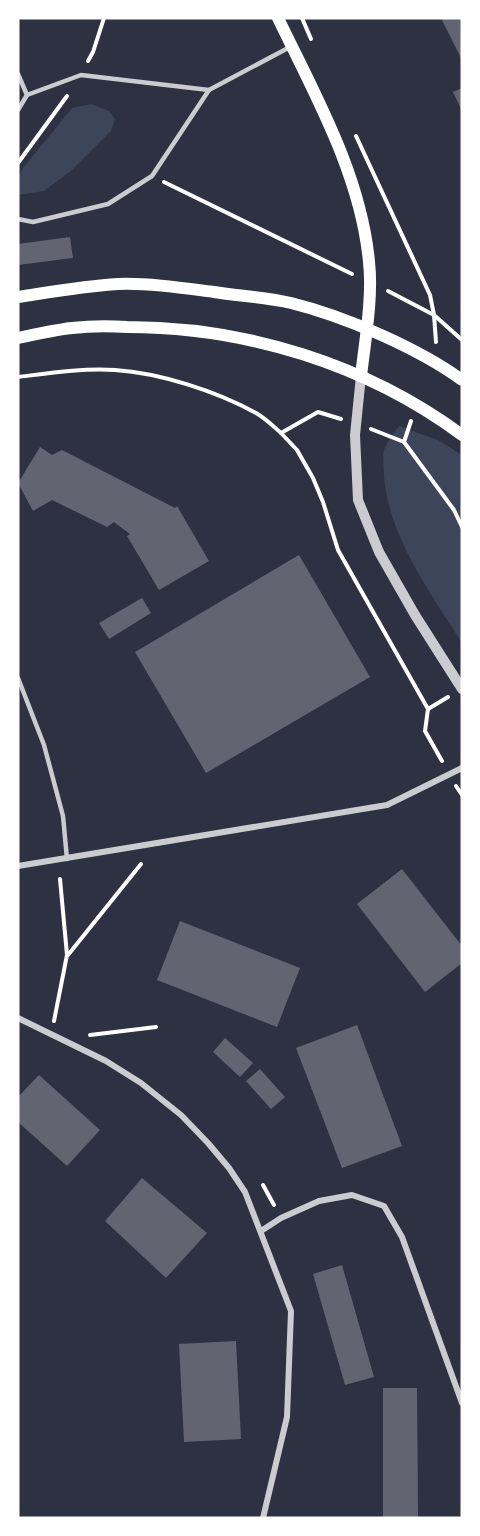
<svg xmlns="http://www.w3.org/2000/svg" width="480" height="1536" font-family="Figtree,sans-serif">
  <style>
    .green { fill: #3c4559 }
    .building { fill: #626471 }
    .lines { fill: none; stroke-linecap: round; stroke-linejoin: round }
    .path { stroke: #fff; stroke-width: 4 }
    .service { stroke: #caccd0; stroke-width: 4.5 }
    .minor { stroke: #caccd0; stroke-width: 6 }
    .tertiary { stroke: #caccd0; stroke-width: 10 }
    .secondary { stroke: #fff; stroke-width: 12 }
  </style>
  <rect width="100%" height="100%" fill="#2d3142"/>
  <g class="green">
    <polygon points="91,104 109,111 115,119 111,131 72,170 44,191 18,195 18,177 23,168 72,108"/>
    <path d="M399 426 438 440 462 455V643C430 592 390 539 384 477 384 469 382 458 384 450 387 442 394 433 399 426Z"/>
  </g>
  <g class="building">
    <polygon points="441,18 462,18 462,60"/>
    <polygon points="462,88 462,111 453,92"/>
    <polygon points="70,237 73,258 18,265 18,244"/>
    <polygon points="40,447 52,455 62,450 175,508 177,506 209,561 159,590 127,536 130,534 114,522 107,527 52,500 33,511 18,483"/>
    <polygon points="299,555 370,677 206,773 135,652"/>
    <polygon points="142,598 151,613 109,639 99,623"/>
    <polygon points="402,869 462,946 462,963 425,992 357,904"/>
    <polygon points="180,921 300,968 277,1027 157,980"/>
    <polygon points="357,1025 402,1146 342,1168 296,1048"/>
    <polygon points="225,1038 253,1063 240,1077 213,1052"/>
    <polygon points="260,1069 285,1097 271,1109 246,1081"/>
    <polygon points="39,1075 100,1130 67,1166 18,1122 18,1097"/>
    <polygon points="142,1178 207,1233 166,1278 105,1221"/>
    <polygon points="342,1265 374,1377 345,1385 313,1274"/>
    <polygon points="236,1341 241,1439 184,1442 179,1344"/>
    <polygon points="383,1388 417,1388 418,1518 383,1518"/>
  </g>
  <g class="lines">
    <g class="path">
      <polyline points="302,18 311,39"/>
      <polyline points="88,61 93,52 104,18"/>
      <polyline points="356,136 430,295 434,315 436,342"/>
      <polyline points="18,163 67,96"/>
      <polyline points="164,182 352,274"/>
      <polyline points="388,291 434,315 462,340"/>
      <path d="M18 377C50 373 83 368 115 370 160 373 216 391 256 413 265 418 273 426 281 433L318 412 341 419"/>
      <polyline points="371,429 404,442 454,510 462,527"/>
      <polyline points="281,433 297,450 313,478 323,502 338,550 428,709 425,731 442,761"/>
      <polyline points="404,442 411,421"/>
      <polyline points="428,709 448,697"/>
      <polyline points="456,786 462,795"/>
      <polyline points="68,955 141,864"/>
      <polyline points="54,1021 67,955 60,879"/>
      <polyline points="90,1035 156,1027"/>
      <polyline points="263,1185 274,1205"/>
    </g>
    <g class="service">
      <polyline points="18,74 27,95 18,110"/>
      <polyline points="27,95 81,75 209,90"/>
      <polyline points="18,219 33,222 108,204 152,176 209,90 290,47"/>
      <polyline points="18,678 44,745 63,816 67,859"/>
    </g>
    <g class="minor">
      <polyline points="18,866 387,805 462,768"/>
      <polyline points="18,1018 106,1061 141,1083 181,1115 208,1143 229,1168 245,1192 291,1311 287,1417 263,1518"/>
      <polyline points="261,1231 281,1218 319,1201 352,1195 384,1206 402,1237 462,1403"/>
    </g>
    <polyline class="tertiary" points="361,376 355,435 358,500 379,552 415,615 462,689"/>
    <g class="secondary">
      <path d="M278 18C315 95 361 175 369 262 373 297 365 341 361 376"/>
      <path d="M18 297C51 292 84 286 118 284 150 283 183 288 214 292 239 296 266 297 291 303 344 316 418 348 462 380"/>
      <path d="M18 338C36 334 54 330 72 328 90 326 109 326 127 327 246 327 366 364 462 435"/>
    </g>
  </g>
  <rect width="480" height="1536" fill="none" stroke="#ffffff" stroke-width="39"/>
</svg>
